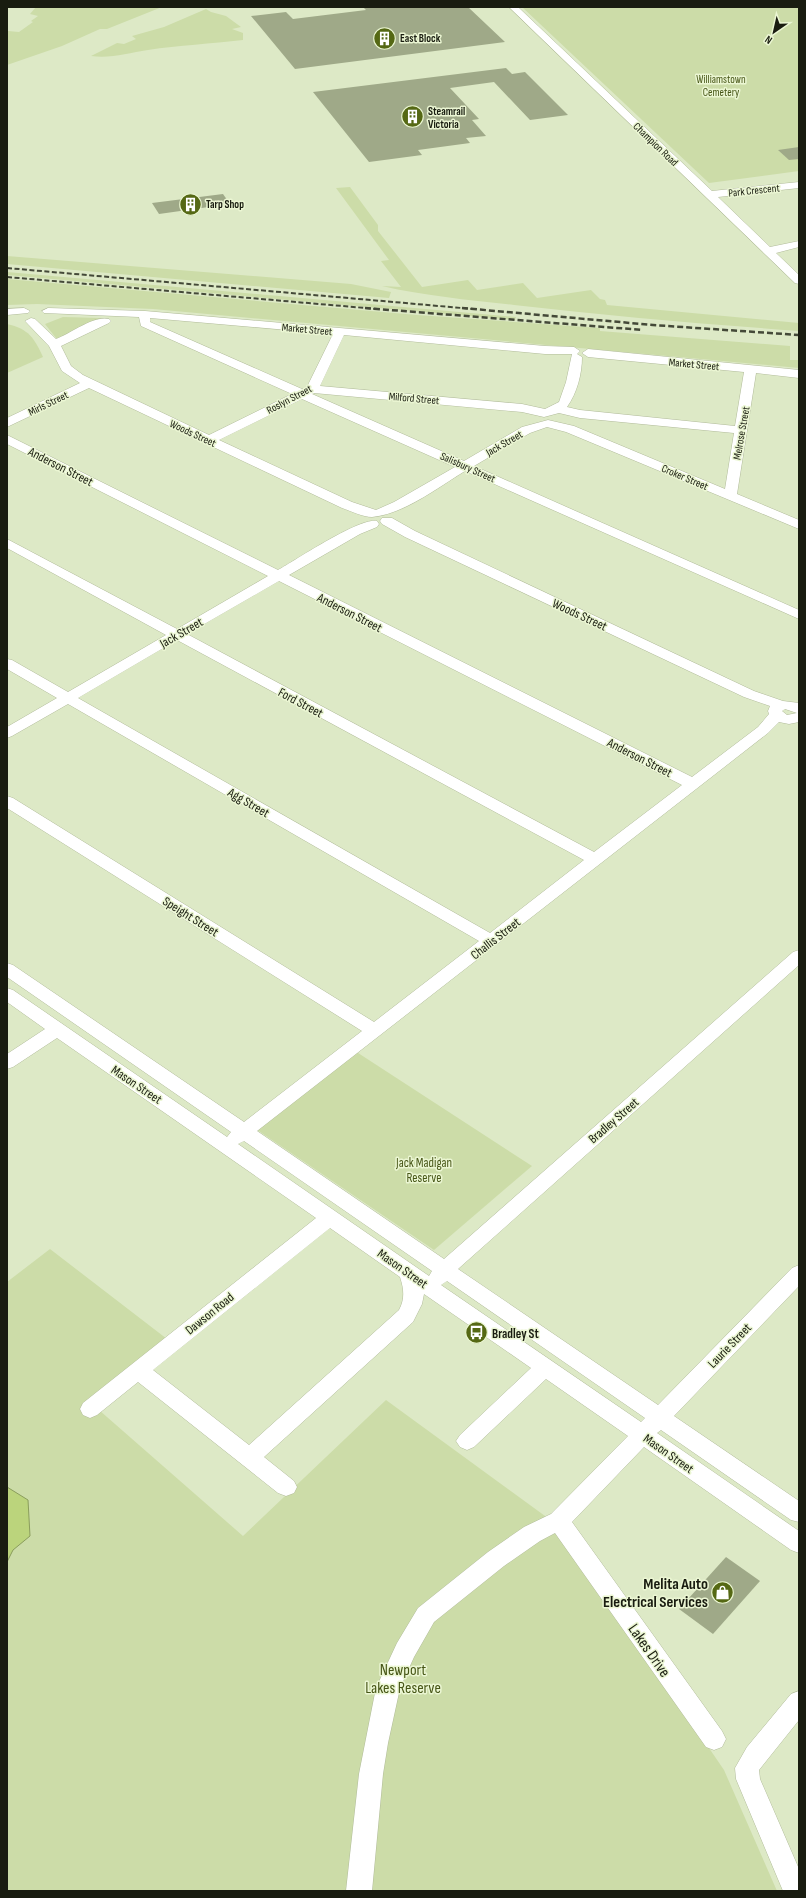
<svg xmlns="http://www.w3.org/2000/svg" width="806" height="1898" font-family="'Sofia Sans Condensed',sans-serif">
  <style>
    .green { fill: #ccdca8 }
    .water { fill: #bbd47c; stroke: #8a9d5c }
    .building { fill: #9fa988 }
    .lines { fill: none; stroke-linecap: round; stroke-linejoin: round }
    .minor-casing { stroke: #b1bb9a; stroke-width: 1 }
    .minor { fill: #fff; fill-rule: evenodd }
    .rail-far1 { stroke: #444938; stroke-width: 2; stroke-dasharray: 5 2.5; stroke-linecap: butt }
    .rail { stroke: #444938; stroke-width: 2.5; stroke-dasharray: 6 3; stroke-linecap: butt }
    .labels { text-anchor: middle; stroke-width: 3; stroke-linejoin: round; paint-order: stroke }
    .far-poi-label { font-size: 11px; font-weight: bold; fill: #191c10; stroke: #ebf6d3; text-anchor: start }
    .far-park-label { font-size: 11px; fill: #475617; stroke: #ebf6d3 }
    .far-street-label { font-size: 11px; fill: #191c10; stroke: #ebf6d3 }
    .street-label { font-size: 13px; fill: #191c10; stroke: #ebf6d3 }
    .park-label { font-size: 13px; fill: #475617; stroke: #ebf6d3 }
    .poi-label { font-size: 13px; font-weight: bold; fill: #191c10; stroke: #ebf6d3; text-anchor: start }
    .near-poi-label { font-size: 16px; font-weight: bold; fill: #191c10; stroke: #ebf6d3; text-anchor: end }
    .near-street-label { font-size: 16px; fill: #191c10; stroke: #ebf6d3 }
    .near-park-label { font-size: 16px; fill: #475617; stroke: #ebf6d3 }
  </style>
  <rect width="100%" height="100%" fill="#dde9c6"/>
  <g class="green">
    <polygon points="36,7 162,7 107,29 100,29 62,46 7,65 7,32 8,31 19,32 33,22 31,21 38,16 30,14"/>
    <polygon points="522,7 799,7 799,171 709,183"/>
    <path d="M206 9 211 12 226 16 241 27 232 29 243 33V40C211 44 179 45 148 50 128 53 110 59 91 56L117 43 124 44 136 39 132 36 164 27Z"/>
    <path d="M350 187 378 225V231L422 287 468 280 477 290 523 283 537 298 591 290 600 299 605 300 607 305 799 323V331C704 324 609 316 514 305 470 300 425 296 382 286L401 287 381 261 389 260 336 188Z"/>
    <polygon points="7,256 351,284 391,292 389,298 7,264"/>
    <polygon points="7,272 516,317 515,320 7,275"/>
    <polygon points="7,279 417,315 600,328 600,331 790,346 790,360 799,360 799,368 153,309 37,304 7,305"/>
    <polygon points="63,317 101,318 81,326 62,338 56,338 45,324"/>
    <path d="M7 324C29 329 34 338 43 357L7 373Z"/>
    <polygon points="355,1051 532,1166 434,1250 253,1127"/>
    <polygon points="50,1249 167,1339 91,1403 243,1536 386,1400 556,1524 724,1770 777,1891 7,1891 7,1282"/>
  </g>
  <polygon class="water" points="7,1487 28,1500 30,1536 13,1550 7,1562"/>
  <g class="building">
    <polygon points="363,7 468,7 505,42 295,69 251,16 286,12 293,19 366,10"/>
    <polygon points="506,68 512,74 525,72 568,115 530,120 494,82 450,88 479,119 472,120 486,136 466,138 470,143 418,150 422,155 369,162 313,92"/>
    <polygon points="799,147 799,159 789,160 778,150"/>
    <polygon points="223,194 230,204 159,214 152,203"/>
    <polygon points="726,1557 760,1581 713,1634 679,1609"/>
  </g>
  <g class="lines">
    <defs>
      <g id="minor">
        <polygon points="509,7 518,7 712,191 799,182 799,188 718,197 770,247 799,241 799,247 776,253 799,275 799,284 795,283"/>
        <polygon points="24,308 30,311 28,313 7,315 7,309"/>
        <path d="M48 308 145 311 545 346 574 347 580 351 577 354 582 357C582 374 577 393 567 407L580 410 735 426 744 372 588 357 582 353 588 349 799 370V378L756 373 737 494 799 520V529L566 432 547 427 530 433 474 466 799 610V619L465 471C437 488 404 514 372 517 363 517 351 511 342 508L89 388 7 427V418L80 383 62 371 49 346 25 321 31 318 35 319 56 339C70 334 94 315 109 319L111 321 109 323 61 346 71 366 83 375 209 435 292 394 141 326 139 317 44 313 42 311ZM150 318 333 334 307 387 302 389 150 322ZM344 335 545 354H572L566 382 559 402 545 409 522 404 320 386ZM314 393 522 412 544 417 559 413 580 418 734 433 725 489 574 426 548 420 522 427 464 461 312 394ZM302 399 455 467 394 502 376 510 352 502 219 440Z"/>
        <path d="M7 435 278 570C296 560 360 517 377 521L379 524 377 527 360 534 289 575 692 777 758 727 769 714 768 711 770 706 744 697 405 537 382 524 380 521 382 518H392L415 531 754 691 783 701 799 703V722L789 724 779 722 768 733 257 1131 444 1259 793 952 799 950V965L458 1269 658 1405 792 1268 799 1265V1286L674 1416 799 1501V1522L791 1520 661 1430 657 1433 799 1531V1553L791 1550 644 1447 572 1522 722 1731 726 1739 722 1747 714 1750 706 1747 555 1533 540 1541 504 1566 434 1622 414 1657 400 1688 388 1743 383 1774 372 1891H346L359 1774 376 1688 397 1643 418 1608 488 1552 524 1527 551 1514 628 1436 546 1379 474 1447 467 1450 460 1447 456 1441 460 1435 531 1368 424 1294 422 1304 413 1322 264 1457 294 1481 297 1487 294 1493 286 1496 278 1493 138 1382 97 1415 90 1418 83 1415 80 1409 83 1403 316 1218 57 1038 13 1067 7 1069V1054L45 1029 7 1002V988L13 990 227 1137 231 1132 7 977V963L13 965 244 1122 362 1031 7 808V796L13 798 374 1022 479 941 68 704 12 736 7 738V727L57 698 7 669V659L12 660 68 692 166 635 7 548V539L177 629 268 576 7 444ZM279 581 682 785 594 852 187 634ZM177 640 584 860 490 933 78 698ZM785 709 797 713 787 715 782 711ZM244 1141 432 1271 429 1276 238 1144ZM330 1228 400 1277C404 1289 405 1299 399 1310L249 1445 153 1370ZM447 1281 645 1418 641 1422 441 1285Z"/>
        <polygon points="799,1691 799,1720 759,1770 760,1779 799,1869 799,1891 783,1891 736,1779 735,1768 747,1747 791,1694"/>
      </g>
    </defs>
    <use href="#minor" class="minor-casing"/>
    <use href="#minor" class="minor"/>
    <g class="rail-far1">
      <polyline points="7,268 473,309"/>
      <polyline points="7,277 377,309"/>
    </g>
    <g class="rail">
      <polyline points="365,308 643,330"/>
      <polyline points="462,308 653,325 799,335"/>
    </g>
  </g>
  <defs>
    <symbol id="building-disc" viewBox="-11 -11 22 22"><circle r="9.5" fill="#556814" stroke="#ebf6d3"/><path d="M-4-6H4V6H1V3H-1V6H-4ZM-2.5-4.3h1.7v1.8h-1.7ZM.8-4.3h1.7v1.8H.8ZM-2.5-1h1.7V.8h-1.7ZM.8-1h1.7V.8H.8Z" fill="#fff"/></symbol>
    <symbol id="bus-disc" viewBox="-11 -11 22 22"><circle r="9.5" fill="#556814" stroke="#ebf6d3"/><path d="M-5-6H5V4H4V6H2V4H-2V6H-4V4H-5ZM-3.5-4V0h7V-4ZM-3.5 1.2v1.5H-2V1.2ZM2 1.2v1.5H3.5V1.2Z" fill="#fff"/></symbol>
    <symbol id="shop-disc" viewBox="-11 -11 22 22"><circle r="9.5" fill="#556814" stroke="#ebf6d3"/><path d="M-5-2.5h2.3a2.7 3.5 0 0 1 5.4 0H5L5.5 6h-11ZM-1.5-2.5h3a1.5 2.3 0 0 0-3 0Z" fill="#fff"/></symbol>
  </defs>
  <g fill-rule="evenodd">
    <use href="#building-disc" x="372" y="26" width="25" height="25"/>
    <use href="#building-disc" x="400" y="104" width="25" height="25"/>
    <use href="#building-disc" x="178" y="192" width="25" height="25"/>
    <use href="#bus-disc" x="464" y="1320" width="25" height="25"/>
    <use href="#shop-disc" x="710" y="1580" width="25" height="25"/>
  </g>
  <g class="labels">
    <g class="far-poi-label">
      <text x="400" y="42">East Block</text>
      <text x="428" y="115">Steamrail<tspan x="428" dy="13">Victoria</tspan></text>
      <text x="206" y="208">Tarp Shop</text>
    </g>
    <g class="far-park-label">
      <text x="721" y="83">Williamstown<tspan x="721" dy="13">Cemetery</tspan></text>
    </g>
    <g class="far-street-label">
      <text transform="translate(656 144) rotate(44)" y="4">Champion Road</text>
      <text transform="translate(754 190) rotate(-6)" y="4">Park Crescent</text>
      <text transform="translate(307 329) rotate(5)" y="4">Market Street</text>
      <text transform="translate(694 364) rotate(5)" y="4">Market Street</text>
      <text transform="translate(414 398) rotate(5)" y="4">Milford Street</text>
      <text transform="translate(289 399) rotate(-28)" y="4">Roslyn Street</text>
      <text transform="translate(48 403) rotate(-26)" y="4">Mirls Street</text>
      <text transform="translate(193 433) rotate(25)" y="4">Woods Street</text>
      <text transform="translate(741 433) rotate(-80)" y="4">Melrose Street</text>
      <text transform="translate(504 443) rotate(-30)" y="4">Jack Street</text>
      <text transform="translate(468 467) rotate(24)" y="4">Salisbury Street</text>
      <text transform="translate(685 477) rotate(23)" y="4">Croker Street</text>
    </g>
    <g class="street-label">
      <text transform="translate(61 466) rotate(27)" y="5">Anderson Street</text>
      <text transform="translate(350 612) rotate(27)" y="5">Anderson Street</text>
      <text transform="translate(580 614) rotate(25)" y="5">Woods Street</text>
      <text transform="translate(181 632) rotate(-30)" y="5">Jack Street</text>
      <text transform="translate(301 702) rotate(28)" y="5">Ford Street</text>
      <text transform="translate(640 757) rotate(27)" y="5">Anderson Street</text>
      <text transform="translate(249 802) rotate(30)" y="5">Agg Street</text>
      <text transform="translate(191 916) rotate(32)" y="5">Speight Street</text>
      <text transform="translate(495 938) rotate(-38)" y="5">Challis Street</text>
      <text transform="translate(137 1084) rotate(34)" y="5">Mason Street</text>
      <text transform="translate(613 1120) rotate(-41)" y="5">Bradley Street</text>
      <text transform="translate(403 1268) rotate(35)" y="5">Mason Street</text>
      <text transform="translate(209 1313) rotate(-39)" y="5">Dawson Road</text>
      <text transform="translate(729 1345) rotate(-46)" y="5">Laurie Street</text>
      <text transform="translate(669 1453) rotate(35)" y="5">Mason Street</text>
    </g>
    <g class="park-label">
      <text x="424" y="1167">Jack Madigan<tspan x="424" dy="15">Reserve</tspan></text>
    </g>
    <g class="poi-label">
      <text x="492" y="1338">Bradley St</text>
    </g>
    <g class="near-poi-label">
      <text x="708" y="1589">Melita Auto<tspan x="708" dy="18">Electrical Services</tspan></text>
    </g>
    <g class="near-street-label">
      <text transform="translate(650 1650) rotate(55)" y="6">Lakes Drive</text>
    </g>
    <g class="near-park-label">
      <text x="403" y="1675">Newport<tspan x="403" dy="18">Lakes Reserve</tspan></text>
    </g>
  </g>
  <rect width="806" height="1898" fill="none" stroke="#191c10" stroke-width="16"/>
  <g transform="translate(774 32) rotate(214)" stroke="#ebf6d3" stroke-width="3" paint-order="stroke">
  <path d="M0-3L7 15L0 10L-7 15Z" fill="#191c10"/>
  <text y="-6" font-size="11" font-weight="bold" text-anchor="middle" fill="#191c10">N</text>
  </g>
</svg>
